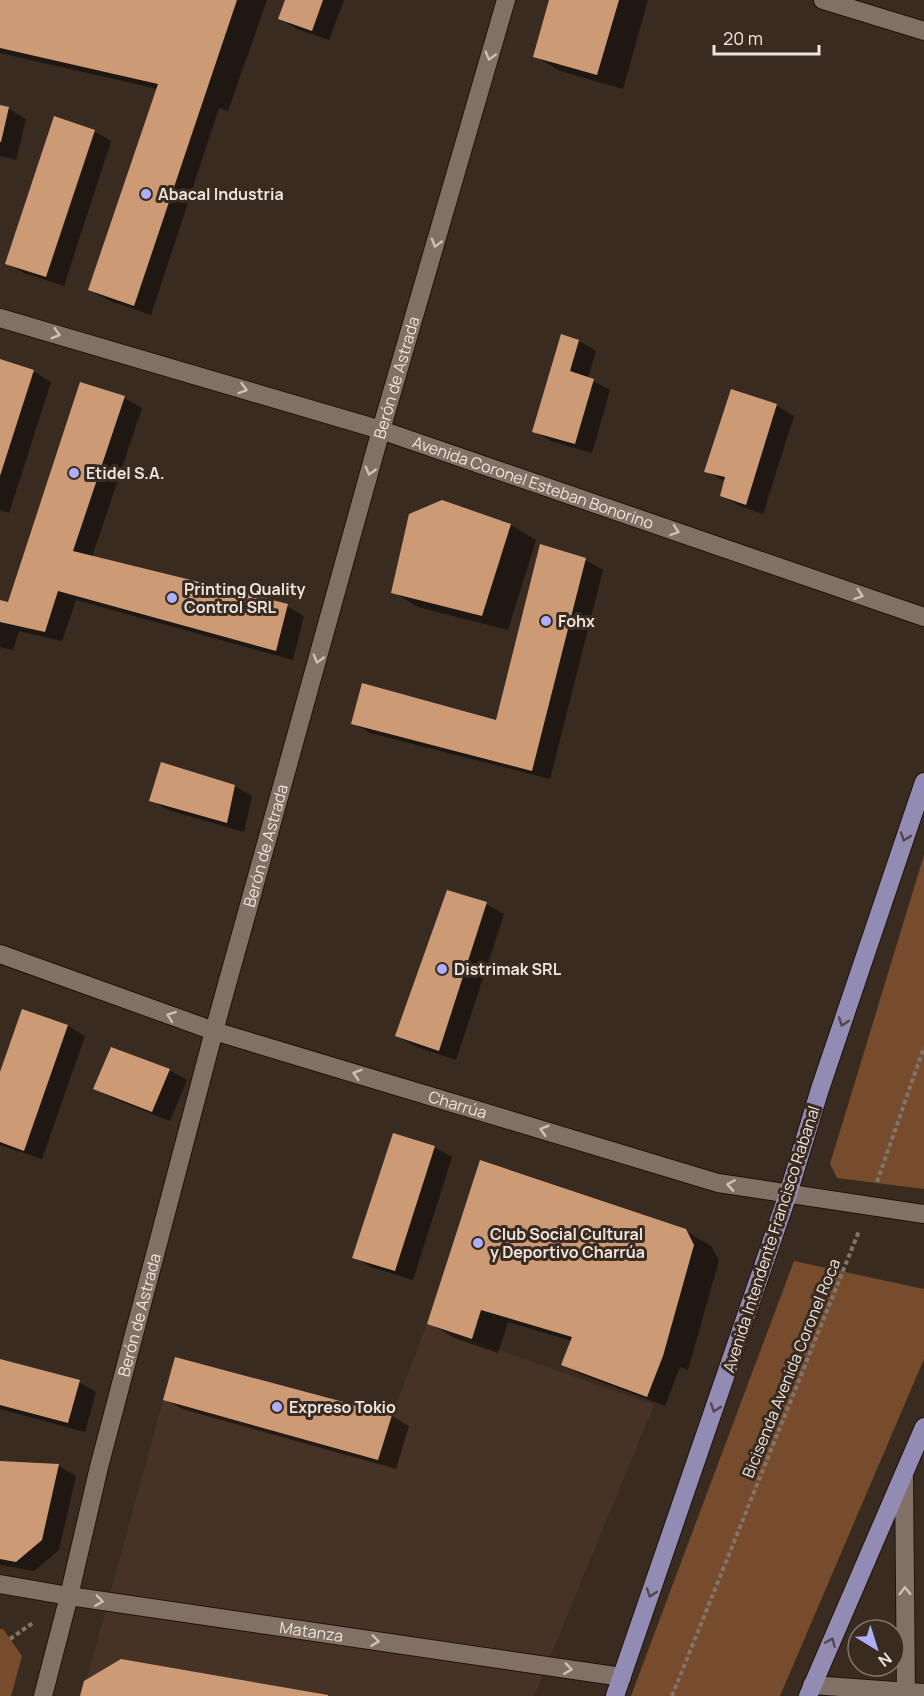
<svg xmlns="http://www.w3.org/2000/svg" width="924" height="1696" font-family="Manrope,sans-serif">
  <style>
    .built { fill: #473325 }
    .green { fill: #764c2d }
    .shadow { fill: #0007 }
    .building { fill: #cd9a76 }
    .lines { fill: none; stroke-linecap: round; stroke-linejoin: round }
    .minor-casing { stroke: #20130a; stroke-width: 20 }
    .major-casing { stroke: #20130a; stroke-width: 20 }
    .path { stroke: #81746b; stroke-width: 4; stroke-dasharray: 4.5 3; stroke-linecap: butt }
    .minor { stroke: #817065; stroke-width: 18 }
    .major { stroke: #928cb5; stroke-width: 18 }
    .oneway { stroke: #cdc1b9 }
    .oneway2 { stroke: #54484d }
    .poi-dot { fill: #adaffb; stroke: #3a2b21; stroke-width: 2 }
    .labels { text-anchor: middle; stroke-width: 6; stroke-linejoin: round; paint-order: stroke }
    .poi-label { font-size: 16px; font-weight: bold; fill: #ede4dd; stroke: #3a2b21; text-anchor: start }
    .street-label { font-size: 16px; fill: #ede4dd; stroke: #3a2b21 }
  </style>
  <rect width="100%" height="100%" fill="#3a2b21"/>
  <polygon class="built" points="427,1324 654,1405 534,1696 82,1696 175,1357 392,1415"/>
  <g class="green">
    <polygon points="924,855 924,1189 837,1178 830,1164"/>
    <polygon points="794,1261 924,1289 924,1359 780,1696 631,1696"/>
    <polygon points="0,1629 3,1629 22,1656 11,1696 0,1696"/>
  </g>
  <g class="shadow">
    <polygon points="0,0 267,0 228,111 219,108 151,315 108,300 90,290 158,89 0,53"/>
    <polygon points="286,0 344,0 329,40 297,29 280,19"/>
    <polygon points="551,0 648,0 623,89 560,71 535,56"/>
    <polygon points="0,107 9,109 26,119 16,160 0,156"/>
    <polygon points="94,131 111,141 64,286 24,273 7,263"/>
    <polygon points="579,341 596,351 588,378 610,390 592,453 551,441 534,431"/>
    <polygon points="0,361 34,372 51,382 9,513 0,510"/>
    <polygon points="732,390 777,406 794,416 763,514 740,506 722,496 726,482 706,471"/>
    <polygon points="124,398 142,408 92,557 287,606 304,616 293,660 76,600 62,641 19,631 13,650 0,647 0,601 9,603"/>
    <polygon points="442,502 511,525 536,540 508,630 418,607 393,592"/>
    <polygon points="585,560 603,570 550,779 370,733 353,723 497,722"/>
    <polygon points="162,764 235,786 252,796 244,832 168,810 151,800"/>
    <polygon points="486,904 504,914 456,1060 415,1046 397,1036"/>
    <polygon points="23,1011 68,1026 85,1036 42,1159 0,1145 0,1077"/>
    <polygon points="112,1049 169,1070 187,1080 170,1121 112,1098 95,1088"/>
    <polygon points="434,1147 452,1157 413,1280 371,1267 354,1257"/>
    <polygon points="685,1231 711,1246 719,1260 688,1370 680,1367 665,1406 580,1374 563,1364 572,1341 508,1322 498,1353 454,1338 429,1323"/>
    <polygon points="0,1360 79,1382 96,1392 85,1432 0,1409"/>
    <polygon points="165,1399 392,1416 409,1426 396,1469 182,1409"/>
    <polygon points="0,1462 59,1466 76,1476 59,1550 34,1571 0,1565"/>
  </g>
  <g class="building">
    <polygon points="0,0 237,0 134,306 88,290 158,84 0,48"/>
    <polygon points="285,0 323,0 312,31 278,19"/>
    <polygon points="549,0 619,0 597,75 533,57"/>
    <polygon points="0,105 9,107 1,142 0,142"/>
    <polygon points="54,116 95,130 46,277 5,264"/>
    <polygon points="561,334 579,340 570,371 594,379 575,444 532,432"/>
    <polygon points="0,359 34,370 0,476"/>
    <polygon points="80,382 125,396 73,551 288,604 276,651 58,591 45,632 0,622 0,600 8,602"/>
    <polygon points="731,389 777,404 746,505 720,496 725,477 704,472"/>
    <polygon points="442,500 511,524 482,616 391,593 409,514"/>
    <polygon points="540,544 586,558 532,771 351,724 362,683 496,720"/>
    <polygon points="161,762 235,785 227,823 149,801"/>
    <polygon points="447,890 487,902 439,1051 395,1036"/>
    <polygon points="22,1009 68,1025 24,1151 0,1142 0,1072"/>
    <polygon points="111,1047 170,1069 152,1112 93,1089"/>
    <polygon points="393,1133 435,1146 395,1271 352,1258"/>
    <polygon points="480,1160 686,1229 694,1245 663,1356 647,1397 561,1365 572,1337 481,1310 472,1339 427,1324"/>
    <polygon points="175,1357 392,1415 378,1460 163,1400"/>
    <polygon points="0,1359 80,1380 68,1423 0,1405"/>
    <polygon points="0,1461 59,1464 42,1540 16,1562 0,1559"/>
    <polygon points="121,1659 328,1695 328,1696 80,1696 84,1681"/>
  </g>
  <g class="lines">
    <defs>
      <g id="minor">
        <polyline points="823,0 924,31"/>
        <path id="s1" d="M0 318 381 430 924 617"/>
        <path id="s2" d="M0 954 214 1031 718 1183 924 1214"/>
        <polyline points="904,1474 906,1696"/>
        <path id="s3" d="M0 1584 69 1596 622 1677"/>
        <polyline points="812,1685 924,1693"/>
        <path id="s4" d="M43 1696 69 1596 99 1467 214 1031 381 430 506 0"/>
      </g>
      <g id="major">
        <polyline points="615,1696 788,1194 820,1089 924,782"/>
        <polyline points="808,1696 924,1427"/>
      </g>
    </defs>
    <use href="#minor" class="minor-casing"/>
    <use href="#major" class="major-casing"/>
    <g class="path">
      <polyline points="877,1182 924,1047"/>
      <polyline points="10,1639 34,1622"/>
      <polyline points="672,1696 859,1231"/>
    </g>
    <use href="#minor" class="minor"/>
    <use href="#major" class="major"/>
  </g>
  <defs><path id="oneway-chevron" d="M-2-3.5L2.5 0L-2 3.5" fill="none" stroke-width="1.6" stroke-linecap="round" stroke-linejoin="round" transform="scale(1.5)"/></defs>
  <g class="oneway">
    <use href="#oneway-chevron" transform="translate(490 56) rotate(106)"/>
    <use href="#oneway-chevron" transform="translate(436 243) rotate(106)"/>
    <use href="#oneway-chevron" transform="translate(56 334) rotate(16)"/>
    <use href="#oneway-chevron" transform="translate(243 389) rotate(16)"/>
    <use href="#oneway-chevron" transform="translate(370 471) rotate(106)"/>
    <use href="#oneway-chevron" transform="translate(675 531) rotate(19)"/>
    <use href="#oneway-chevron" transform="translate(859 595) rotate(19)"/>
    <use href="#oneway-chevron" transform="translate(318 659) rotate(106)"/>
    <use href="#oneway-chevron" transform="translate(171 1016) rotate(-160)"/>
    <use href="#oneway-chevron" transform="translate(357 1074) rotate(-163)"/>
    <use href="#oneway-chevron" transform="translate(544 1130) rotate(-163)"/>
    <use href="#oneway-chevron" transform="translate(731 1185) rotate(-171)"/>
    <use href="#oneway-chevron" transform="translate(905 1591) rotate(-91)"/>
    <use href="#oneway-chevron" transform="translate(99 1601) rotate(8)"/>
    <use href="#oneway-chevron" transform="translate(375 1641) rotate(8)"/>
    <use href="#oneway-chevron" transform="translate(568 1669) rotate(8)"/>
  </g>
  <g class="oneway2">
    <use href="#oneway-chevron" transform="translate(905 837) rotate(109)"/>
    <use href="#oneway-chevron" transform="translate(843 1022) rotate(109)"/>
    <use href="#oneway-chevron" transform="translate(715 1408) rotate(109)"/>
    <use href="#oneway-chevron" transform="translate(651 1593) rotate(109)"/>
    <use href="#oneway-chevron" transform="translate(831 1642) rotate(-67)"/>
  </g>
  <g class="poi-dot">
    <circle cx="146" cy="194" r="6"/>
    <circle cx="74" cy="473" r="6"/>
    <circle cx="172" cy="598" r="6"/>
    <circle cx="546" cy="621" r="6"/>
    <circle cx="442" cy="969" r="6"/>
    <circle cx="478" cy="1243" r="6"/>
    <circle cx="277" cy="1407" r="6"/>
  </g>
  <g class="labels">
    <g class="poi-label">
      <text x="158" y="200">Abacal Industria</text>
      <text x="86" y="479">Etidel S.A.</text>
      <text x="184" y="595">Printing Quality<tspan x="184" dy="18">Control SRL</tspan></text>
      <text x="558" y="627">Fohx</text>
      <text x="454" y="975">Distrimak SRL</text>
      <text x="490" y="1240">Club Social Cultural<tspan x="490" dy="18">y Deportivo Charrúa</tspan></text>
      <text x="289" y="1413">Expreso Tokio</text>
    </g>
    <g class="street-label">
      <text dy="6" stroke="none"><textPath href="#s4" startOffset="1365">Berón de Astrada</textPath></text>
      <text dy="6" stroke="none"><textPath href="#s1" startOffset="558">Avenida Coronel Esteban Bonorino</textPath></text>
      <text dy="6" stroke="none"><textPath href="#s4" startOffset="879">Berón de Astrada</textPath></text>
      <text dy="6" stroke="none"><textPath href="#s2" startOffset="482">Charrúa</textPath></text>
      <text transform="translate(771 1239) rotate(-72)" y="6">Avenida Intendente Francisco Rabanal</text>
      <text dy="6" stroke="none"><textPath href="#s4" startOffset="393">Berón de Astrada</textPath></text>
      <text transform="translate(791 1368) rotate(-68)" y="6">Bicisenda Avenida Coronel Roca</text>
      <text dy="6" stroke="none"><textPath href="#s3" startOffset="315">Matanza</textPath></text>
    </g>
  </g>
  <g transform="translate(876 1648) rotate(142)"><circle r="28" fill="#3a2b21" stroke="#82756c" stroke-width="1.5"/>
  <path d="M0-4.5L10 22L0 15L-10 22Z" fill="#adaffb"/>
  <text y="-9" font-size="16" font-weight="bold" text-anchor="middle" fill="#ede4dd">N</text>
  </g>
  <path d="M714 45v9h105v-9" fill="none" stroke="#ede4dd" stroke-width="3"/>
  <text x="723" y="45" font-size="18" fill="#ede4dd" stroke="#3a2b21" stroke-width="4.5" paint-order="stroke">20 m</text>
</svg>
